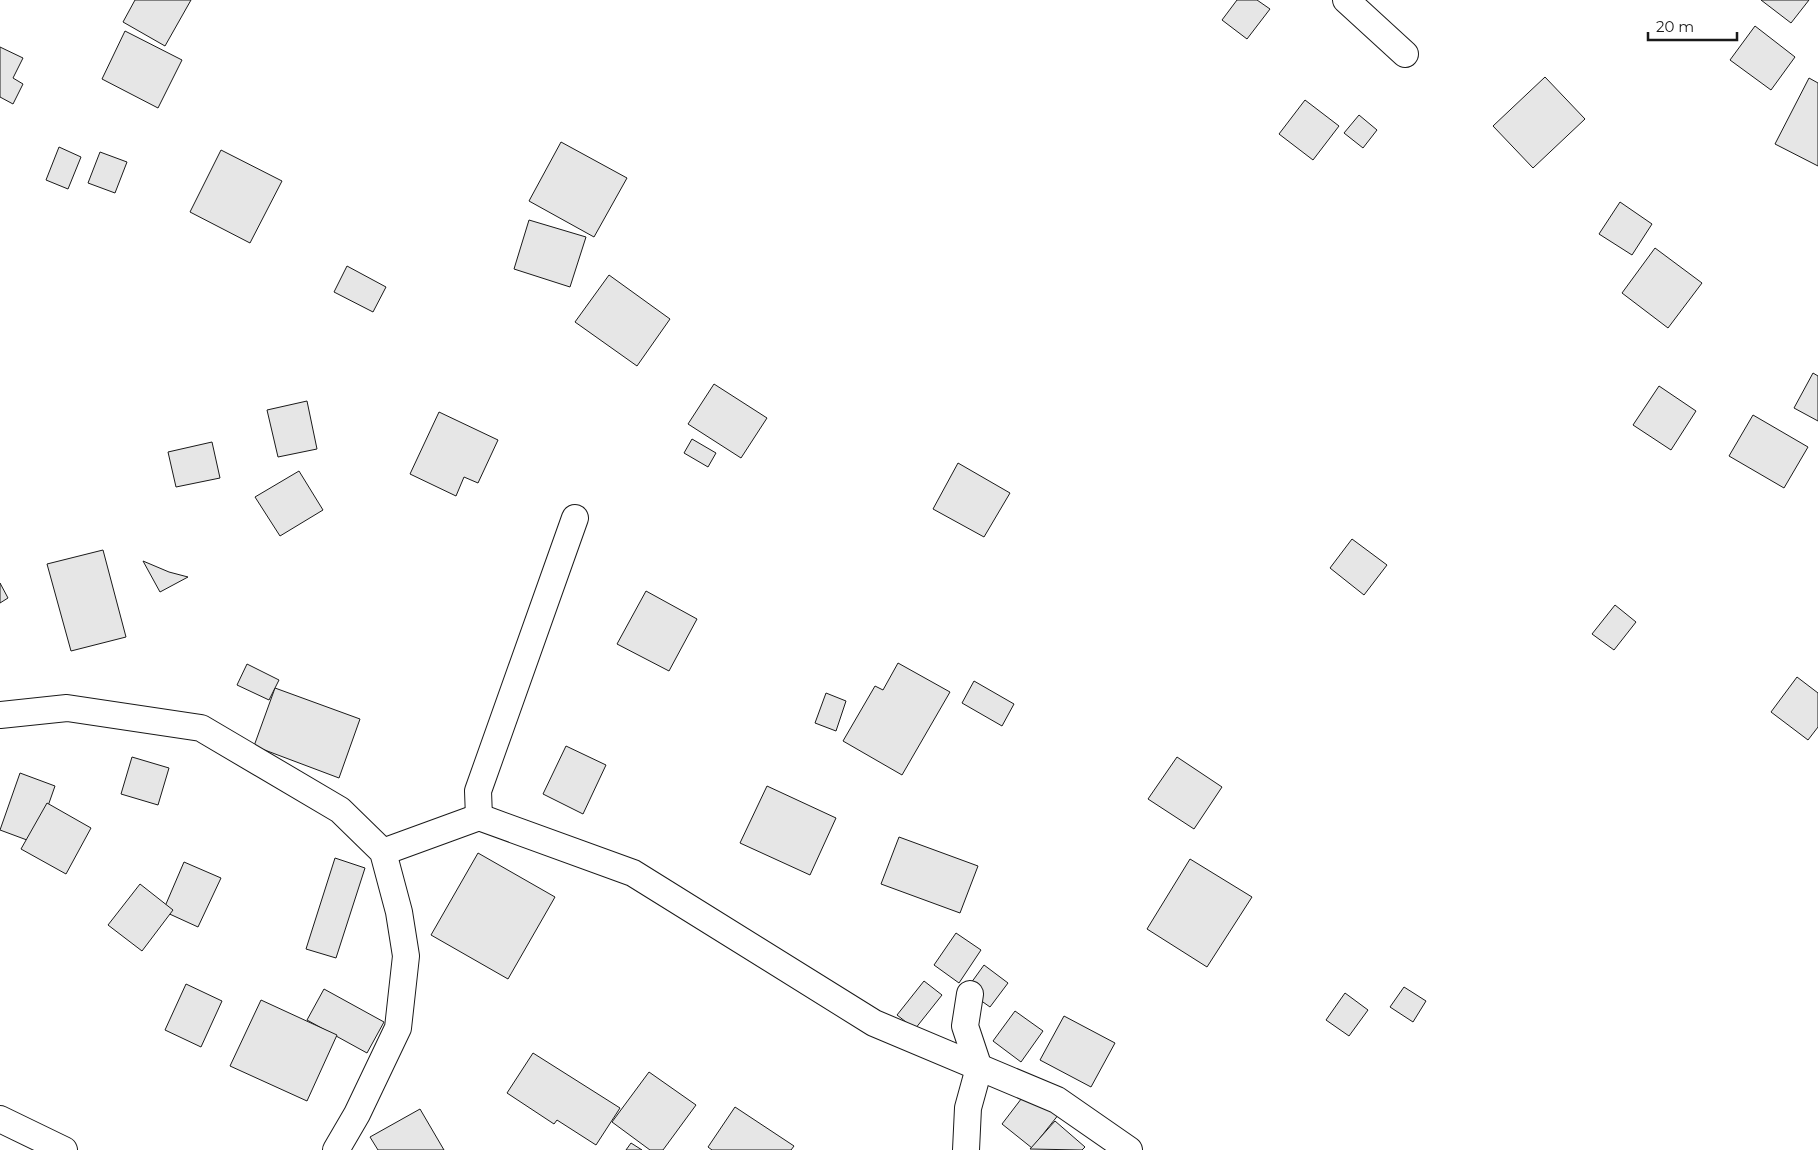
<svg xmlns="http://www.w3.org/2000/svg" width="1818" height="1150" font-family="Montserrat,sans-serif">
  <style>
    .building { fill: #e6e6e6; stroke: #1a1a1a }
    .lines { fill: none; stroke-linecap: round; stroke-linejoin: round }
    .minor-casing { stroke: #1a1a1a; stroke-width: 28 }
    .minor { stroke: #fff; stroke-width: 26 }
  </style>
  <rect width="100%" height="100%" fill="#fff"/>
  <g class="building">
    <polygon points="135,0 191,0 165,46 123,22"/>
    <polygon points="1237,0 1257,0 1270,9 1247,39 1222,20"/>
    <polygon points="1761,0 1809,0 1791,23"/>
    <polygon points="1755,26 1795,57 1771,90 1730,60"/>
    <polygon points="125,31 182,60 158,108 102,79"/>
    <polygon points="0,47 23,58 13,78 23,84 13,104 0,97"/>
    <polygon points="1545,77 1585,119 1533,168 1493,126"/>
    <polygon points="1809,78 1818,83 1818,166 1775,144"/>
    <polygon points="1305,100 1339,126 1313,160 1279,134"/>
    <polygon points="1359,115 1377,130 1363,148 1344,133"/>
    <polygon points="561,142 627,178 594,237 529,201"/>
    <polygon points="59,147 81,157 68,189 46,180"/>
    <polygon points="221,150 282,181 250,243 190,212"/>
    <polygon points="100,152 127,162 115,193 88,183"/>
    <polygon points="1620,202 1652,224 1632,255 1599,234"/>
    <polygon points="529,220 586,237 570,287 514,269"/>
    <polygon points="1655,248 1702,283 1668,328 1622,293"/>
    <polygon points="347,266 386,287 373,312 334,292"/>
    <polygon points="609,275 670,319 637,366 575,322"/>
    <polygon points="1813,373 1818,376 1818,421 1794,408"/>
    <polygon points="714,384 767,418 741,458 688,424"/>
    <polygon points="1659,386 1696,411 1671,450 1633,425"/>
    <polygon points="307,401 317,449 278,457 267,410"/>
    <polygon points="439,412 498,440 478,483 464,477 456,496 410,474"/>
    <polygon points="1753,415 1808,447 1784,488 1729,456"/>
    <polygon points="692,439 716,453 708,467 684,453"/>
    <polygon points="212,442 220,478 176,487 168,452"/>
    <polygon points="958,463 1010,493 984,537 933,509"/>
    <polygon points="299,471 323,510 280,536 255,497"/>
    <polygon points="1352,539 1387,565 1364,595 1330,568"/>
    <polygon points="103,550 126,637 71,651 47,564"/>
    <polygon points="143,561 169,572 188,577 160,592"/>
    <polygon points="0,583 8,598 0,603"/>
    <polygon points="646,591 697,619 669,671 617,644"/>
    <polygon points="1615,605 1636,622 1614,650 1592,634"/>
    <polygon points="898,663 950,692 902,775 843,741 875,686 883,690"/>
    <polygon points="247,664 279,680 269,700 237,685"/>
    <polygon points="1797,677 1818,693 1818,727 1808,740 1771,712"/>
    <polygon points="974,681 1014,704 1002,726 962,703"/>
    <polygon points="275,688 360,719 339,778 254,746"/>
    <polygon points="826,693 846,701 836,731 815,723"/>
    <polygon points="566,746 606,765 583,814 543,794"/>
    <polygon points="132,757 169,768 158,805 121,794"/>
    <polygon points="1177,757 1222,787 1194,829 1148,799"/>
    <polygon points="20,773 55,786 35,843 0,830"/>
    <polygon points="767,786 836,818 810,875 740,843"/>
    <polygon points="47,803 91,828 66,874 21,849"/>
    <polygon points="899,837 978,866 960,913 881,884"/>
    <polygon points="478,853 555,897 508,979 431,935"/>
    <polygon points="335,858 365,868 336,958 306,949"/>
    <polygon points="1190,859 1252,897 1207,967 1147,929"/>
    <polygon points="184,862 221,878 198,927 163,911"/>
    <polygon points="140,884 173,910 142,951 108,925"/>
    <polygon points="956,933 981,950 959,983 934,965"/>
    <polygon points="984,965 1008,983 990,1007 966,990"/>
    <polygon points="924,981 942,995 915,1029 897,1015"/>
    <polygon points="186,984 222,1001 201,1047 165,1030"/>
    <polygon points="1404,987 1426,1001 1413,1022 1390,1007"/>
    <polygon points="324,989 384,1022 367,1053 307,1020"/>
    <polygon points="1345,993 1368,1010 1349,1036 1326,1020"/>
    <polygon points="261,1000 337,1035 307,1101 230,1066"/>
    <polygon points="1015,1011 1043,1031 1021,1062 993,1041"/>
    <polygon points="1064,1016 1115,1043 1091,1087 1040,1060"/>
    <polygon points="533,1053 620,1108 596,1145 557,1120 554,1124 507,1093"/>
    <polygon points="649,1072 696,1105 663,1150 650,1150 612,1122"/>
    <polygon points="1028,1090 1059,1114 1032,1148 1002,1124"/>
    <polygon points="735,1107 794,1146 791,1150 712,1150 708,1147"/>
    <polygon points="420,1109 444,1150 378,1150 370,1137"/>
    <polygon points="1055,1121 1085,1147 1082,1150 1030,1149"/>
    <polygon points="631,1143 642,1150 626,1150"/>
  </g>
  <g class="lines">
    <defs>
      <g id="minor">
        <polyline points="1346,0 1405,54"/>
        <polyline points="0,715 67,708 201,728 340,810 383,852 399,912 406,956 398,1028 357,1114 336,1150"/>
        <polyline points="479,817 478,791 575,518"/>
        <polyline points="383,852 479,817 633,873 874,1023 1057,1100 1129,1150"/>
        <polyline points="0,1119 64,1150"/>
        <polyline points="966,1150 968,1108 979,1068 965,1026 970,994"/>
      </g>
    </defs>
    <use href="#minor" class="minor-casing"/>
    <use href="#minor" class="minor"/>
  </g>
  <path d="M1648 32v8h89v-8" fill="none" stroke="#1a1a1a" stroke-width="2.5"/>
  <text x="1656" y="32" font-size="15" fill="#1a1a1a" stroke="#ffffff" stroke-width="4" paint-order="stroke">20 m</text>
</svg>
